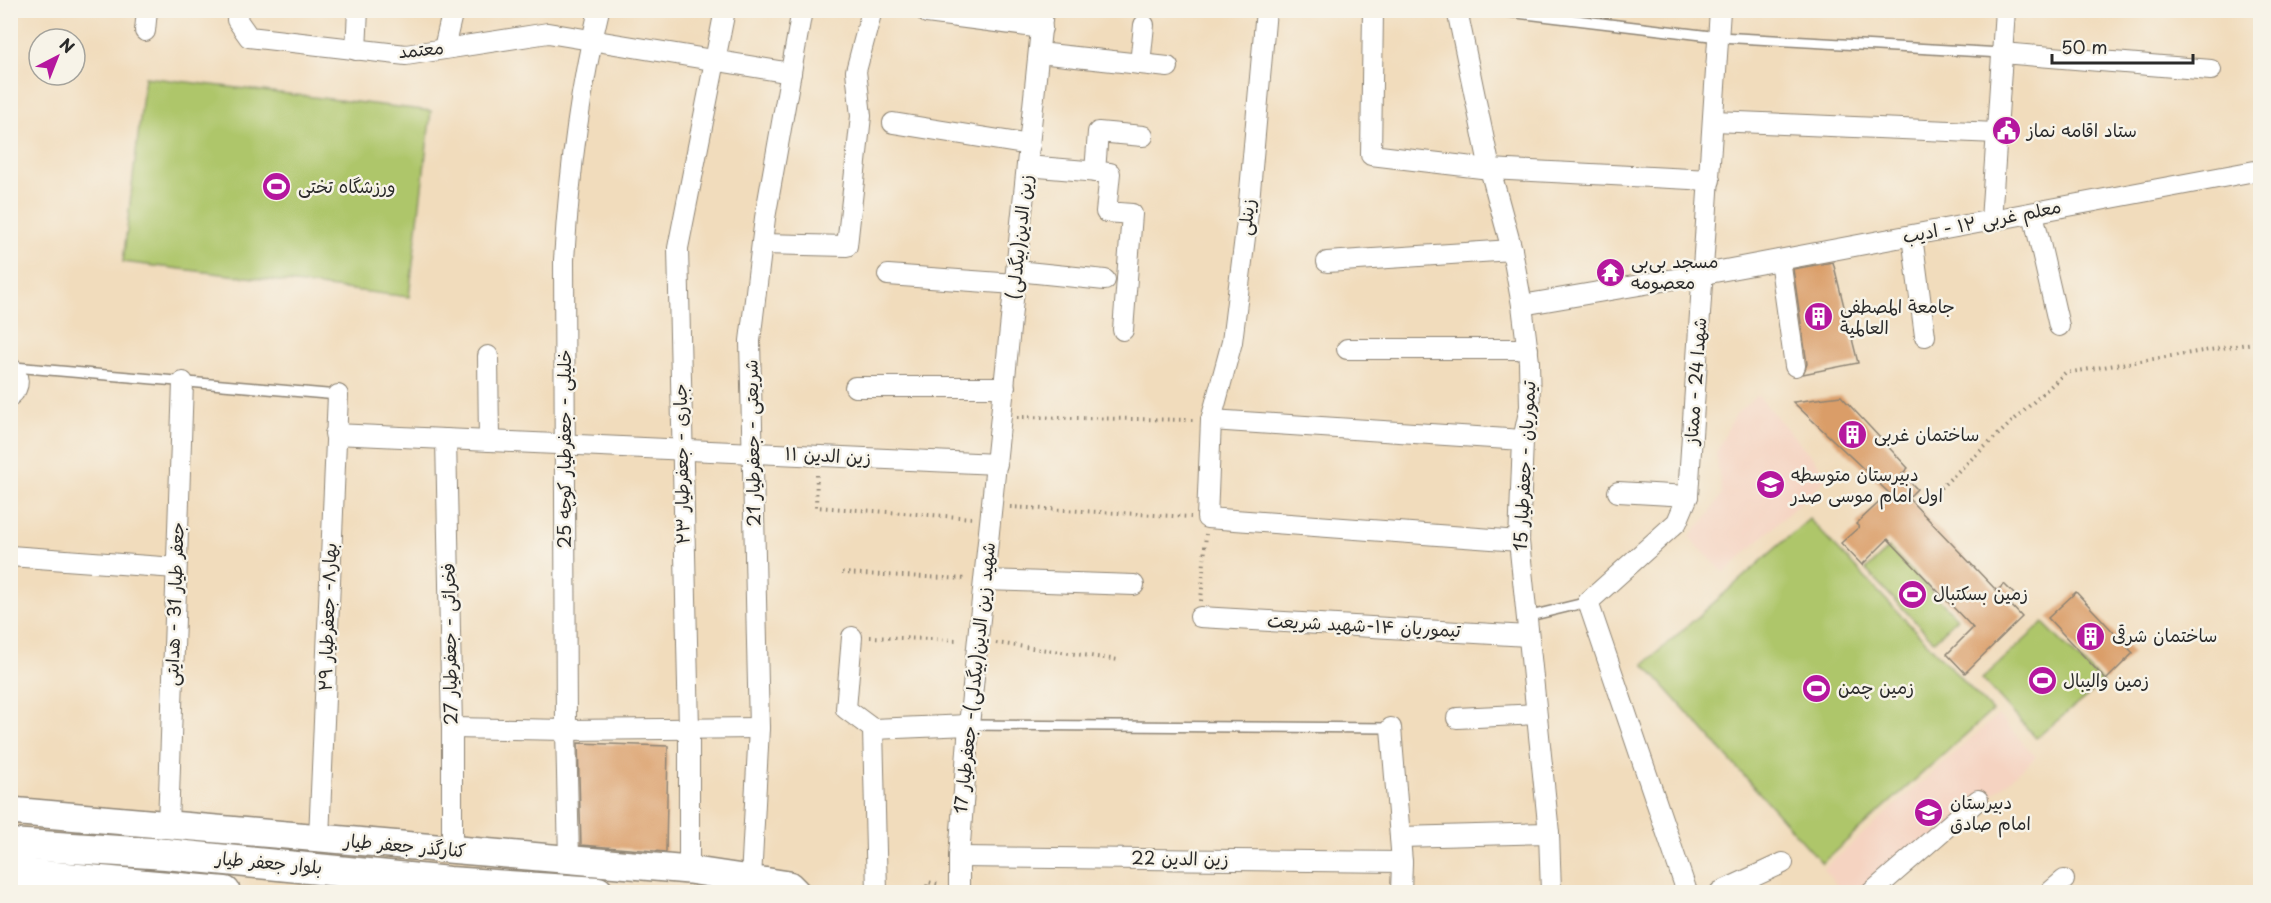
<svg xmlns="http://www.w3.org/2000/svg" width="2271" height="903" font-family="'Playpen Sans','Playpen Sans Arabic',sans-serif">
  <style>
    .built { fill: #f5d3c1 }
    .green { fill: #aec66b; stroke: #6c784b; stroke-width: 1.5 }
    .building { fill: #da9d68 }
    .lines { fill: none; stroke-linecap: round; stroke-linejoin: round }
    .service-casing { stroke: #8e8474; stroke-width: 12 }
    .minor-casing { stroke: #8e8474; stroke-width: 22 }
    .secondary-casing { stroke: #8e8474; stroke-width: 30 }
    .primary-casing { stroke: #8e8474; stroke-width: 33 }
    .path { stroke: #8e8474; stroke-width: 4; stroke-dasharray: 1.5 4.5; stroke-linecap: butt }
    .service { stroke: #fff; stroke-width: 9 }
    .minor { stroke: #fff; stroke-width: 20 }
    .secondary { stroke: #fff; stroke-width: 27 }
    .primary { stroke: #fff; stroke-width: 30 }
    .labels { text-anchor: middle; stroke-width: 5; stroke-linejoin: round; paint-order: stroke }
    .street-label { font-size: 18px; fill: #2b2b2b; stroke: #f7f3e8 }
    .poi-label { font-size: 18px; fill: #2b2b2b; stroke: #f7f3e8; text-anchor: start }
  </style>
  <rect width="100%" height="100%" fill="#f7f3e8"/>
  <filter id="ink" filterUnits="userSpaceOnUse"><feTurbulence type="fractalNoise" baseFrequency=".0167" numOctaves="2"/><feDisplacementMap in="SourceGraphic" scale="12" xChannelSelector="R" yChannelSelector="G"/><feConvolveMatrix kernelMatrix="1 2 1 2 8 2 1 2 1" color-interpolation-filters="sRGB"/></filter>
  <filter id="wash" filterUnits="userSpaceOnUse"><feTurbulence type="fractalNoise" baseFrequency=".008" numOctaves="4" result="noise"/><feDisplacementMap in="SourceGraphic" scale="24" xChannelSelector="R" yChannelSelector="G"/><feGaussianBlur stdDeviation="1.35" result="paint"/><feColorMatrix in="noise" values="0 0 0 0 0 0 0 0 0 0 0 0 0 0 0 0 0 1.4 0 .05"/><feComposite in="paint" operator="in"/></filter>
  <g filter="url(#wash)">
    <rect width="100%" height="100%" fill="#f1dcbc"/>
    <g class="built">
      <polygon points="1757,395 1829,476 1724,573 1689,537 1708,516 1722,494 1716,453 1734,416"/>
      <polygon points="1998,715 2036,757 1879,892 1843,892 1823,869"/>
    </g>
    <g class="green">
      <polygon points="145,77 431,111 409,297 123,262"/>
      <polygon points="1809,519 1992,711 1822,863 1644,664"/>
      <polygon points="1889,548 1957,618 1934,641 1866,570"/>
      <polygon points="2043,623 2103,683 2036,738 1982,679"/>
    </g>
    <g id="blocks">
      <g class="building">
        <polygon points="1833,262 1858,363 1803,374 1807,364 1793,269"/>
        <polygon points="1841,396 1908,468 1902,474 1917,489 1908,498 1997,591 2004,584 2016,596 2009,603 2022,617 1965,673 1947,654 1973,628 1888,539 1862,565 1841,543 1859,527 1856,524 1889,493 1793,402"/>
        <polygon points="2076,592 2133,653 2106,680 2048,618"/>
        <polygon points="578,743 668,746 666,852 581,845"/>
      </g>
    </g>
  </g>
  <g filter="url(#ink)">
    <use href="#blocks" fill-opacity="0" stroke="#8e8474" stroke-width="1.5"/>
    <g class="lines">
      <defs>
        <g id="service">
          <polyline points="1492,10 1719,37 2002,53"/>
          <polyline points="14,367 338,395"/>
          <polyline points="1526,617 1588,602"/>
          <polyline points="969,725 1391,728"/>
        </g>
        <g id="minor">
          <polyline points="238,10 237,20 249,37 406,55 548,33 791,73"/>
          <polyline points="1266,10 1248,213 1232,342 1211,420 1207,518 1519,541"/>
          <polyline points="1373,10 1371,155 1490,169 1710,180"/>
          <polyline points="1457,10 1490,169 1512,250 1522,305 1529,362 1530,407 1523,440 1519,541 1549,833 1551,892"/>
          <polyline points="927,13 1042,28"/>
          <polyline points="145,31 147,10"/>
          <polyline points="444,48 453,10"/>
          <polyline points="356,50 358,10"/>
          <polyline points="1039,53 1168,67"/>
          <polyline points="2002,53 2211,70"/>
          <polyline points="1140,64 1144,25"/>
          <polyline points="1714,121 1997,133"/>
          <polyline points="893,123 1030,145"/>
          <polyline points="1027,166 1110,173 1106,212 1132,214 1123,330"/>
          <polyline points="1095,172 1098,132 1143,136"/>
          <polyline points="2033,213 2059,326"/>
          <polyline points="1991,221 2005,10"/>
          <polyline points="1912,236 1925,336"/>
          <polyline points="762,244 847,246 861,116 856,71 872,10"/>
          <polyline points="1780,260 1795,366"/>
          <polyline points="1327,262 1512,250"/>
          <polyline points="1017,271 1105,280"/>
          <polyline points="888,275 1015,284"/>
          <polyline points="1522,305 1704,274 2260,170"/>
          <polyline points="1347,349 1528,349"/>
          <polyline points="488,356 489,441"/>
          <path d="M10 367C20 376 21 387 10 396"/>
          <polyline points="855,387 1005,387"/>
          <polyline points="1211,420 1523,440"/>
          <polyline points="335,434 997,464"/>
          <polyline points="446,439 452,728 452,850"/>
          <polyline points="1618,492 1688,496"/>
          <polyline points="10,556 176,568"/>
          <polyline points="985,580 1134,585"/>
          <polyline points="1200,617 1528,636"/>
          <polyline points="852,637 846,709 873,729 969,725"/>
          <polyline points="1457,718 1536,714"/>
          <polyline points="452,728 566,730 759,728"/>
          <polyline points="1391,728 1402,862 1401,892"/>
          <polyline points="873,729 877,892"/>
          <polyline points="168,825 183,382"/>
          <polyline points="1400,837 1549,833"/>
          <polyline points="319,838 338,395"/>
          <polyline points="959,857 1402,862"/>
          <path d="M569 859 566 730 564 260C569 177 579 92 599 10"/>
          <polyline points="689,870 689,729 678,248 725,10"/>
          <polyline points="751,879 759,728 750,341 765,218 802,10"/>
          <polyline points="959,892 959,857 969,725 1043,10"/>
          <polyline points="1687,892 1588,602 1677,522 1688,496 1720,10"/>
          <polyline points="1720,892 1783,863"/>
          <polyline points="1872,892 1978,800"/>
          <polyline points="2050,892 2064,880"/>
        </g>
        <polyline id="secondary" points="10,811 689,870 789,885 796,892"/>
        <g id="primary">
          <polyline points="10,844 166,854 449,882 598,892"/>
          <polyline points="10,873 225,892"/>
        </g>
      </defs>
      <use href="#service" class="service-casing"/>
      <use href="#minor" class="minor-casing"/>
      <use href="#secondary" class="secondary-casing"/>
      <use href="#primary" class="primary-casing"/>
      <g class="path">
        <polyline points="1017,417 1193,420"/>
        <polyline points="817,475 816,507 974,518"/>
        <polyline points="1927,500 2065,373 2260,342"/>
        <polyline points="1010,507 1191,517"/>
        <polyline points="842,573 967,579"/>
        <polyline points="1201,601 1206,534"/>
        <polyline points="870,637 959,640"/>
        <polyline points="996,643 1119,660"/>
        <polyline points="926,892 928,882 941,885"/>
      </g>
      <use href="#service" class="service"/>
      <use href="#minor" class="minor"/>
      <use href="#secondary" class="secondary"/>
      <use href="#primary" class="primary"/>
    </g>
  </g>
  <defs>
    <symbol id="civic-disc" viewBox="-11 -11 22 22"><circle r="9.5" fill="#b5179e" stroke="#f7f3e8"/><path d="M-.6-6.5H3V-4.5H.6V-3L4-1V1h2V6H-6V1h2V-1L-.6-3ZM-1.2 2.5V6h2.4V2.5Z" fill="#fff"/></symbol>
    <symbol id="stadium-disc" viewBox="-11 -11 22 22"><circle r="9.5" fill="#b5179e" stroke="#f7f3e8"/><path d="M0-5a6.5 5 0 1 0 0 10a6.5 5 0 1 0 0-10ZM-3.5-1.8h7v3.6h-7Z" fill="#fff"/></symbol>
    <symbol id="temple-disc" viewBox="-11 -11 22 22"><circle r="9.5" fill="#b5179e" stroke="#f7f3e8"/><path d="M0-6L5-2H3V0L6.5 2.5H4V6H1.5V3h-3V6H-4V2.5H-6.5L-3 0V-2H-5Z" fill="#fff"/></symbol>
    <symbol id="building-disc" viewBox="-11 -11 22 22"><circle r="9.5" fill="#b5179e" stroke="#f7f3e8"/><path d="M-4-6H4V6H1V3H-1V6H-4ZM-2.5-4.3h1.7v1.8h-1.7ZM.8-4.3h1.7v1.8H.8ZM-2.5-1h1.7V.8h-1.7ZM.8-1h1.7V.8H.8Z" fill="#fff"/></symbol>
    <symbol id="school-disc" viewBox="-11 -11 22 22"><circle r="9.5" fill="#b5179e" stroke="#f7f3e8"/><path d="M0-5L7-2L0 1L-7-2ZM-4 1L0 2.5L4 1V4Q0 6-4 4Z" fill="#fff"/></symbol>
  </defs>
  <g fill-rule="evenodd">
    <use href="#civic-disc" x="1990" y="114" width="33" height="33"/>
    <use href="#stadium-disc" x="260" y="170" width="33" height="33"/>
    <use href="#temple-disc" x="1594" y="256" width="33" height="33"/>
    <use href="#building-disc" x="1802" y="300" width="33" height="33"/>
    <use href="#building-disc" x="1836" y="418" width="33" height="33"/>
    <use href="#school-disc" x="1754" y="468" width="33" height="33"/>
    <use href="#stadium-disc" x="1896" y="578" width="33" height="33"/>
    <use href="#building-disc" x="2074" y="620" width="33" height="33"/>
    <use href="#stadium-disc" x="2026" y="664" width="33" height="33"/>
    <use href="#stadium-disc" x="1800" y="672" width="33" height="33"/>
    <use href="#school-disc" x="1912" y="796" width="33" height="33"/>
  </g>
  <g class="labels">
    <g class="street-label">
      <text transform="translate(421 50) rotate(-6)" y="6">معتمد</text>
      <text transform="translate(1247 217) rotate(-84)" y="6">زینلی</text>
      <text transform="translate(1982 222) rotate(-11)" y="6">معلم غربی ۱۲ - ادیب</text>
      <text transform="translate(1020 237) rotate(-84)" y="6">زین الدین(بیگدلی)</text>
      <text transform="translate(1696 381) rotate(-86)" y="6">شهدا 24 - ممتاز</text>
      <text transform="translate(753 443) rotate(-91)" y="6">شریعتی - جعفرطیار 21</text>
      <text transform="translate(565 449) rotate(-90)" y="6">خلیلی - جعفرطیار کوچه 25</text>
      <text transform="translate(828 456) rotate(3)" y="6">زین الدین ۱۱</text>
      <text transform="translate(682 464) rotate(-91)" y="6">جباری - جعفرطیار ۲۳</text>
      <text transform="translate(1525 466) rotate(-87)" y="6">تیموریان - جعفرطیار 15</text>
      <text transform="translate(175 604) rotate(-88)" y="6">جعفر طیار 31 - هدایتی</text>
      <text transform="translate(328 617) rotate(-88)" y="6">بهار۸- جعفرطیار ۲۹</text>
      <text transform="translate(1364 626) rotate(3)" y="6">تیموریان ۱۴-شهید شریعت</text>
      <text transform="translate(450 644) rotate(-91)" y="6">فخرائی - جعفرطیار 27</text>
      <text transform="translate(975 678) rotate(-84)" y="6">شهید زین الدین(بیگدلی)- جعفرطیار 17</text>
      <text transform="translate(405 846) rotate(5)" y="6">کنارگذر جعفر طیار</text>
      <text transform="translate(1180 859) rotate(1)" y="6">زین الدین 22</text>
      <text transform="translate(269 863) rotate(5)" y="6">بلوار جعفر طیار</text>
    </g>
    <g class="poi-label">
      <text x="2027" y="137">ستاد اقامه نماز</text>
      <text x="298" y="193">ورزشگاه تختی</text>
      <text x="1631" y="268">مسجد بی‌بی<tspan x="1631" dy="21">معصومه</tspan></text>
      <text x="1840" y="313">جامعة المصطفی<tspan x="1840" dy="21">العالمیة</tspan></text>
      <text x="1874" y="441">ساختمان غربی</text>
      <text x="1791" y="481">دبیرستان متوسطه<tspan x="1791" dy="21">اول امام موسی صدر</tspan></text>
      <text x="1933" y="600">زمین بسکتبال</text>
      <text x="2112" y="642">ساختمان شرقی</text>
      <text x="2063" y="687">زمین والیبال</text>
      <text x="1838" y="694">زمین چمن</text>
      <text x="1950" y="809">دبیرستان<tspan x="1950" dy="21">امام صادق</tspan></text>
    </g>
  </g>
  <rect width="2271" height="903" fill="none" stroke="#f7f3e8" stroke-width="36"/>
  <g transform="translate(57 57) rotate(42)"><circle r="28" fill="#f7f3e8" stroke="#a5a39c" stroke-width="1.5"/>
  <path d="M0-4.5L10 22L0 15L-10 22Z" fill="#b5179e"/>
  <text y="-9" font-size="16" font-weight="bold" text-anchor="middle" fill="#2b2b2b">N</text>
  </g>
  <path d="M2052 54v9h141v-9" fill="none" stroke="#2b2b2b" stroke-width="3"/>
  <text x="2061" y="54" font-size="18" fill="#2b2b2b" stroke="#f7f3e8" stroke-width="4.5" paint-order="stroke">50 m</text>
</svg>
